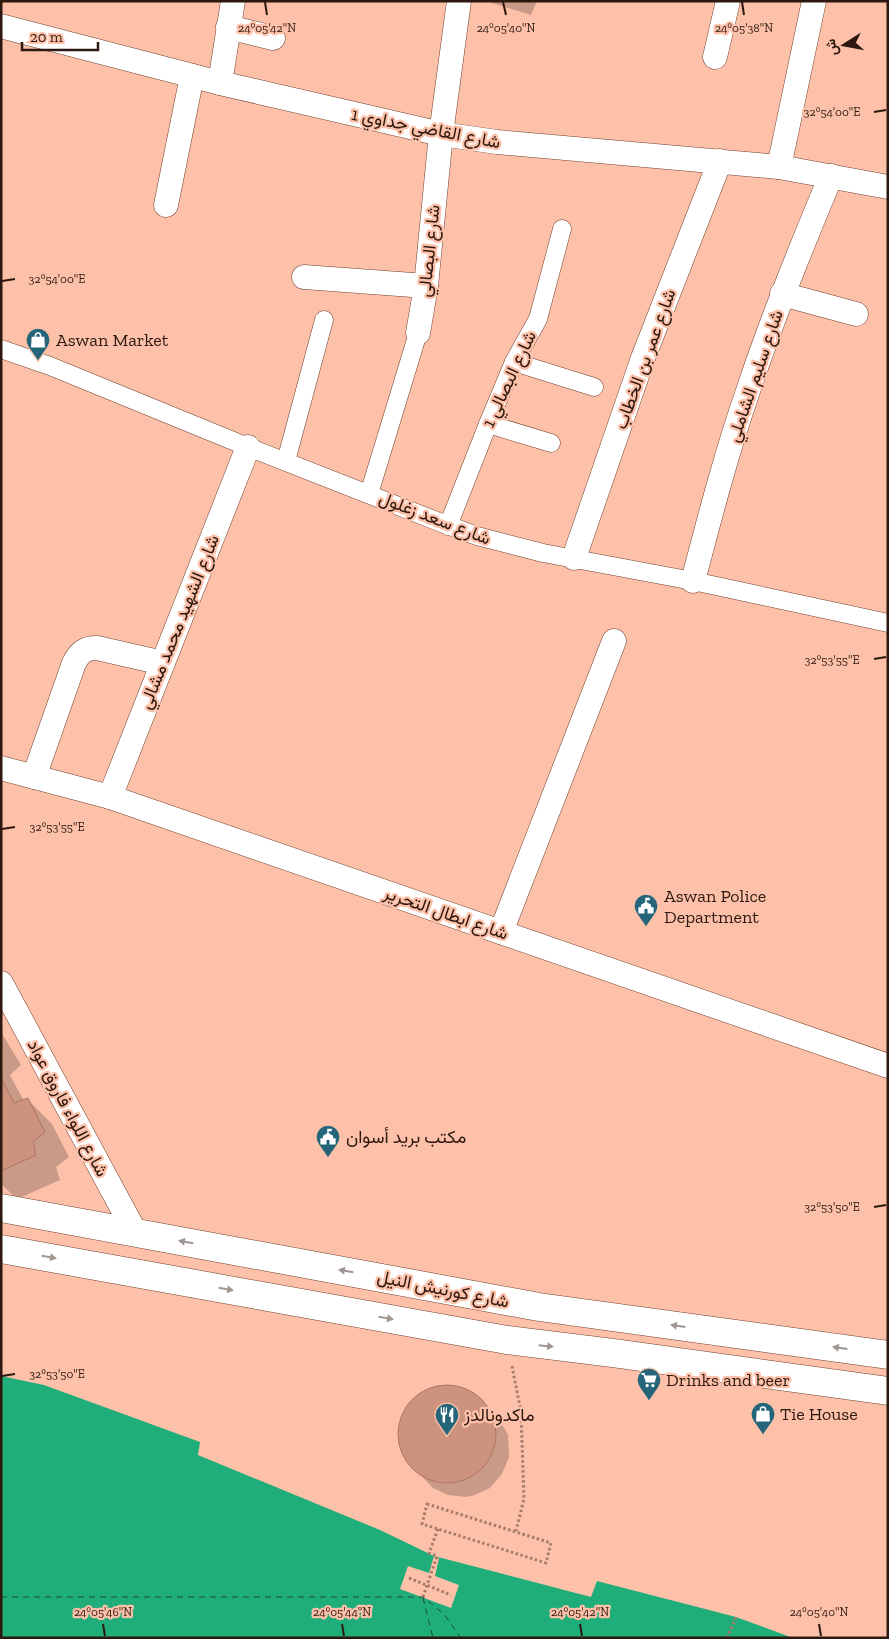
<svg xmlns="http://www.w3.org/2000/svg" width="889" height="1639" font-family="'Zilla Slab',Vazirmatn,serif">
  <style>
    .water { fill: #1fae79 }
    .pier { fill: #fdc1aa }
    .shadow { fill: #0003 }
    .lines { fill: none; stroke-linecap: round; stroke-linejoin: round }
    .ferry { stroke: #1c5039; stroke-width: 1; stroke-dasharray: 6 5; stroke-linecap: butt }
    .building { fill: #cd937e; stroke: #ad7661 }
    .pedestrian-casing { stroke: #72402c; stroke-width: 19 }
    .minor-casing { stroke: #72402c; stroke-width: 25 }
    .primary-casing { stroke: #72402c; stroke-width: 29 }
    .path { stroke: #a77b6a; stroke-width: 3; stroke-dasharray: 2.5 2.5; stroke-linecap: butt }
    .pedestrian { stroke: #fff; stroke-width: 18 }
    .minor { stroke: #fff; stroke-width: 24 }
    .primary { stroke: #fff; stroke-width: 28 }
    .oneway { fill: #a09793 }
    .ticks { fill: none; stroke: #2d180f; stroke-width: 2 }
    .labels { text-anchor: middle; stroke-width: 4.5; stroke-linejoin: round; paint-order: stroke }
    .street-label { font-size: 18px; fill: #2d180f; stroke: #fdc1aa }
    .poi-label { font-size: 18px; fill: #2d180f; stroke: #fdc1aa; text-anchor: start }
    .ticks-label { font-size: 12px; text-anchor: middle; fill: #2d180f; stroke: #fdc1aa; stroke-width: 4.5; stroke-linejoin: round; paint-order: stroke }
  </style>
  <rect width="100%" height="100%" fill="#fdc1aa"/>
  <polygon class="water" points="1,1376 44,1385 200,1442 198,1455 380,1530 434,1556 591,1597 597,1581 736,1617 793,1638 1,1638"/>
  <polygon class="pier" points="434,1556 439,1558 435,1576 459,1585 451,1608 400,1589 408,1566 429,1573"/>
  <g class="shadow">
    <polygon points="489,1 537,1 531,15 492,3"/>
    <polygon points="1,1032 21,1065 10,1075 24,1101 27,1099 52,1124 69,1157 56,1167 60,1180 17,1199 1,1184"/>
    <polygon points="438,1386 459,1387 468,1390 484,1403 498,1417 508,1435 509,1457 502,1474 490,1488 475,1495 466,1497 448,1495 433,1488 407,1461 399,1442 399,1428 401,1417 407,1406 416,1396 427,1389"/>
  </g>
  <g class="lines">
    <g class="ferry">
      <polyline points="1,1597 423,1597 444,1614 461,1638"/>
      <polyline points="423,1598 433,1638"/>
    </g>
  </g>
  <g class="building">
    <polygon points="1,1078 14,1103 28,1098 45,1132 33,1142 36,1155 1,1171"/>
    <circle cx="447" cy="1434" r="49"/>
  </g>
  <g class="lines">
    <defs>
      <g id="pedestrian">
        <polyline points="1,349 50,366 248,447 439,522 477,536 543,553 693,581 888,623"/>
        <polyline points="514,362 594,387"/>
        <polyline points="488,424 551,443"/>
        <polyline points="286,461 324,320"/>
        <polyline points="369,494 418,333"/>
        <polyline points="448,526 488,424 514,362 538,319 562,229"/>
      </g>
      <g id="minor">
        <polyline points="1,26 220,83 441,134 497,142 779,167 888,187"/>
        <polyline points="228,27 273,38"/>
        <polyline points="715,57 728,1"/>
        <polyline points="220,83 233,1"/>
        <polyline points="779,167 814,1"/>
        <polyline points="166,205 192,76"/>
        <polyline points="304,277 426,286"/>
        <polyline points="782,294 856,314"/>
        <polyline points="418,333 426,286 441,134 459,1"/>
        <polyline points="574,558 643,358 720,161"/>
        <path d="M693 581C710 516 727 451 749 388 773 316 802 245 831 176"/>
        <polyline points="1,768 110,797 888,1066"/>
        <path d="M34 777 74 663C80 652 85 648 97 648L163 663"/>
        <polyline points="110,797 248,447"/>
        <polyline points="501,932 614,641"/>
        <polyline points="1,983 135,1232"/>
      </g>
      <g id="primary">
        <polyline points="1,1208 539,1307 888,1355"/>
        <polyline points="1,1249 507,1340 613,1353 888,1391"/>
      </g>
    </defs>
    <use href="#pedestrian" class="pedestrian-casing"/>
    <use href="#minor" class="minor-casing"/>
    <use href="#primary" class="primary-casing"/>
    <g class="path">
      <polyline points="512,1366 521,1412 524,1499 516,1531"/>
      <polygon points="427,1504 551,1543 546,1563 422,1524"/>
      <polyline points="409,1578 451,1595"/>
      <polyline points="423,1597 437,1556 429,1553 438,1529"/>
      <polyline points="727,1638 736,1617"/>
    </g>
    <use href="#pedestrian" class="pedestrian"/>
    <use href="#minor" class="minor"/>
    <use href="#primary" class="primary"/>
  </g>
  <defs><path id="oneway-solid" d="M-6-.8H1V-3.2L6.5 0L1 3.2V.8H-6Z" transform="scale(1.25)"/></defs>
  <g class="oneway">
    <use href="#oneway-solid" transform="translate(186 1242) rotate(-170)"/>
    <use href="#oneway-solid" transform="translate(49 1257) rotate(10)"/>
    <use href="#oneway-solid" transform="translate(346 1271) rotate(-170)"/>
    <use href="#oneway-solid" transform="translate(226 1289) rotate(10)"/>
    <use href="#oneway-solid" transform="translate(386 1318) rotate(10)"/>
    <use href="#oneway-solid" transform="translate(678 1326) rotate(-172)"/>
    <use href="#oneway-solid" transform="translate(546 1346) rotate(6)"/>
    <use href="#oneway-solid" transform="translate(840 1348) rotate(-172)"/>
  </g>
  <path class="ticks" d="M265 2 267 15M503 2 506 15M742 2 744 15M874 112 886 110M2 281 15 279M874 659 886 657M2 829 15 827M874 1207 886 1205M2 1376 15 1374M103 1624 105 1636M342 1624 344 1636M580 1624 582 1636M819 1624 821 1636"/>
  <defs>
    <symbol id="shop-pin" viewBox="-11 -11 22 30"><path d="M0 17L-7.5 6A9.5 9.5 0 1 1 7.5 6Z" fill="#246579" stroke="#fdc1aa"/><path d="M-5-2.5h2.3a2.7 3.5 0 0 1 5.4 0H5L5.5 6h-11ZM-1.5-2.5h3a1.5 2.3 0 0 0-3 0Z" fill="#fff"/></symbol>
    <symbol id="civic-pin" viewBox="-11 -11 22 30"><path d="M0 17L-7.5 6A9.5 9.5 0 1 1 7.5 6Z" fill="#246579" stroke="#fdc1aa"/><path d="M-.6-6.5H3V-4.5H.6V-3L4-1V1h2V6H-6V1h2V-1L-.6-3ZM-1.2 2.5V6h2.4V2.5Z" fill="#fff"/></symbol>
    <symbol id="supermarket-pin" viewBox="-11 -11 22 30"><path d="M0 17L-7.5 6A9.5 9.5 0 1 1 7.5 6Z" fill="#246579" stroke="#fdc1aa"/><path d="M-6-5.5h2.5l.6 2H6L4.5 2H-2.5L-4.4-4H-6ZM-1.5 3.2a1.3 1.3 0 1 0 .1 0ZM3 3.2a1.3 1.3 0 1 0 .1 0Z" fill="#fff"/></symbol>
    <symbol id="restaurant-pin" viewBox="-11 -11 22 30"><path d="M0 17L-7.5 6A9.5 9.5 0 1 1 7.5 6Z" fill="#246579" stroke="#fdc1aa"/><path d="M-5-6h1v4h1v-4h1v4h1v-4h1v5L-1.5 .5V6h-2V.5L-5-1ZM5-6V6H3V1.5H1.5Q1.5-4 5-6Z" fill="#fff"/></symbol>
  </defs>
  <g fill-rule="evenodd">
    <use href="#shop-pin" x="24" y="326" width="28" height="38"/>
    <use href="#civic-pin" x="632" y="892" width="28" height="38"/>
    <use href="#civic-pin" x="314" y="1123" width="28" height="38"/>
    <use href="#supermarket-pin" x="635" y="1366" width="28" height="38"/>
    <use href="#shop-pin" x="749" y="1400" width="28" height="38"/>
    <use href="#restaurant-pin" x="433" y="1401" width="28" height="38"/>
  </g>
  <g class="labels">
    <g class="street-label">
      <text transform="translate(426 128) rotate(11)" y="6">شارع القاضي جداوي 1</text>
      <text transform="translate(429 251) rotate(-84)" y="6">شارع البصالي</text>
      <text transform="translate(645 359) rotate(-70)" y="6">شارع عمر بن الخطاب</text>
      <text transform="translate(755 376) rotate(-71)" y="6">شارع سليم الشاملي</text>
      <text transform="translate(509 379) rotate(-65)" y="6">شارع البصالي 1</text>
      <text transform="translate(435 518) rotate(21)" y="6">شارع سعد زغلول</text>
      <text transform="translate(179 622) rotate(-68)" y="6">شارع الشهيد محمد مشالي</text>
      <text transform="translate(446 913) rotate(19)" y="6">شارع ابطال التحرير</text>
      <text transform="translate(68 1108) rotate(62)" y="6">شارع اللواء فاروق عواد</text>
      <text transform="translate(443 1289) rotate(11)" y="6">شارع كورنيش النيل</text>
    </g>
    <g class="poi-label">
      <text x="56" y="346">Aswan Market</text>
      <text x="664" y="902">Aswan Police<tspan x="664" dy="21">Department</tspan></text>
      <text x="346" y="1143">مكتب بريد أسوان</text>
      <text x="666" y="1386">Drinks and beer</text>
      <text x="780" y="1420">Tie House</text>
      <text x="464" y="1421">ماكدونالدز</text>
    </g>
  </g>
  <g class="ticks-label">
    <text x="267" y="32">24°05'42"N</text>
    <text x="506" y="32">24°05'40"N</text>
    <text x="744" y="32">24°05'38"N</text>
    <text x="832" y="116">32°54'00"E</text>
    <text x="57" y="283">32°54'00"E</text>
    <text x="832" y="664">32°53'55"E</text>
    <text x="57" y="831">32°53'55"E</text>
    <text x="832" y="1211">32°53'50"E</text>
    <text x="57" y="1378">32°53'50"E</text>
    <text x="103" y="1616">24°05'46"N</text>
    <text x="342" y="1616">24°05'44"N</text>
    <text x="580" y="1616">24°05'42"N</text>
    <text x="819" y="1616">24°05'40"N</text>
  </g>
  <rect width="889" height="1639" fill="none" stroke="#2d180f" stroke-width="5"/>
  <g transform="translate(844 45) rotate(259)" stroke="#fdc1aa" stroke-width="4" paint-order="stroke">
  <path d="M0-4L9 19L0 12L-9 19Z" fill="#2d180f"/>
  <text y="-8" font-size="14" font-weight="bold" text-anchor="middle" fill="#2d180f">ش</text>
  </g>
  <path d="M22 42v8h76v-8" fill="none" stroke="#2d180f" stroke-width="2.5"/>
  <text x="30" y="42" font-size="15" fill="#2d180f" stroke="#fdc1aa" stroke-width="4" paint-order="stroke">20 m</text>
</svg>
